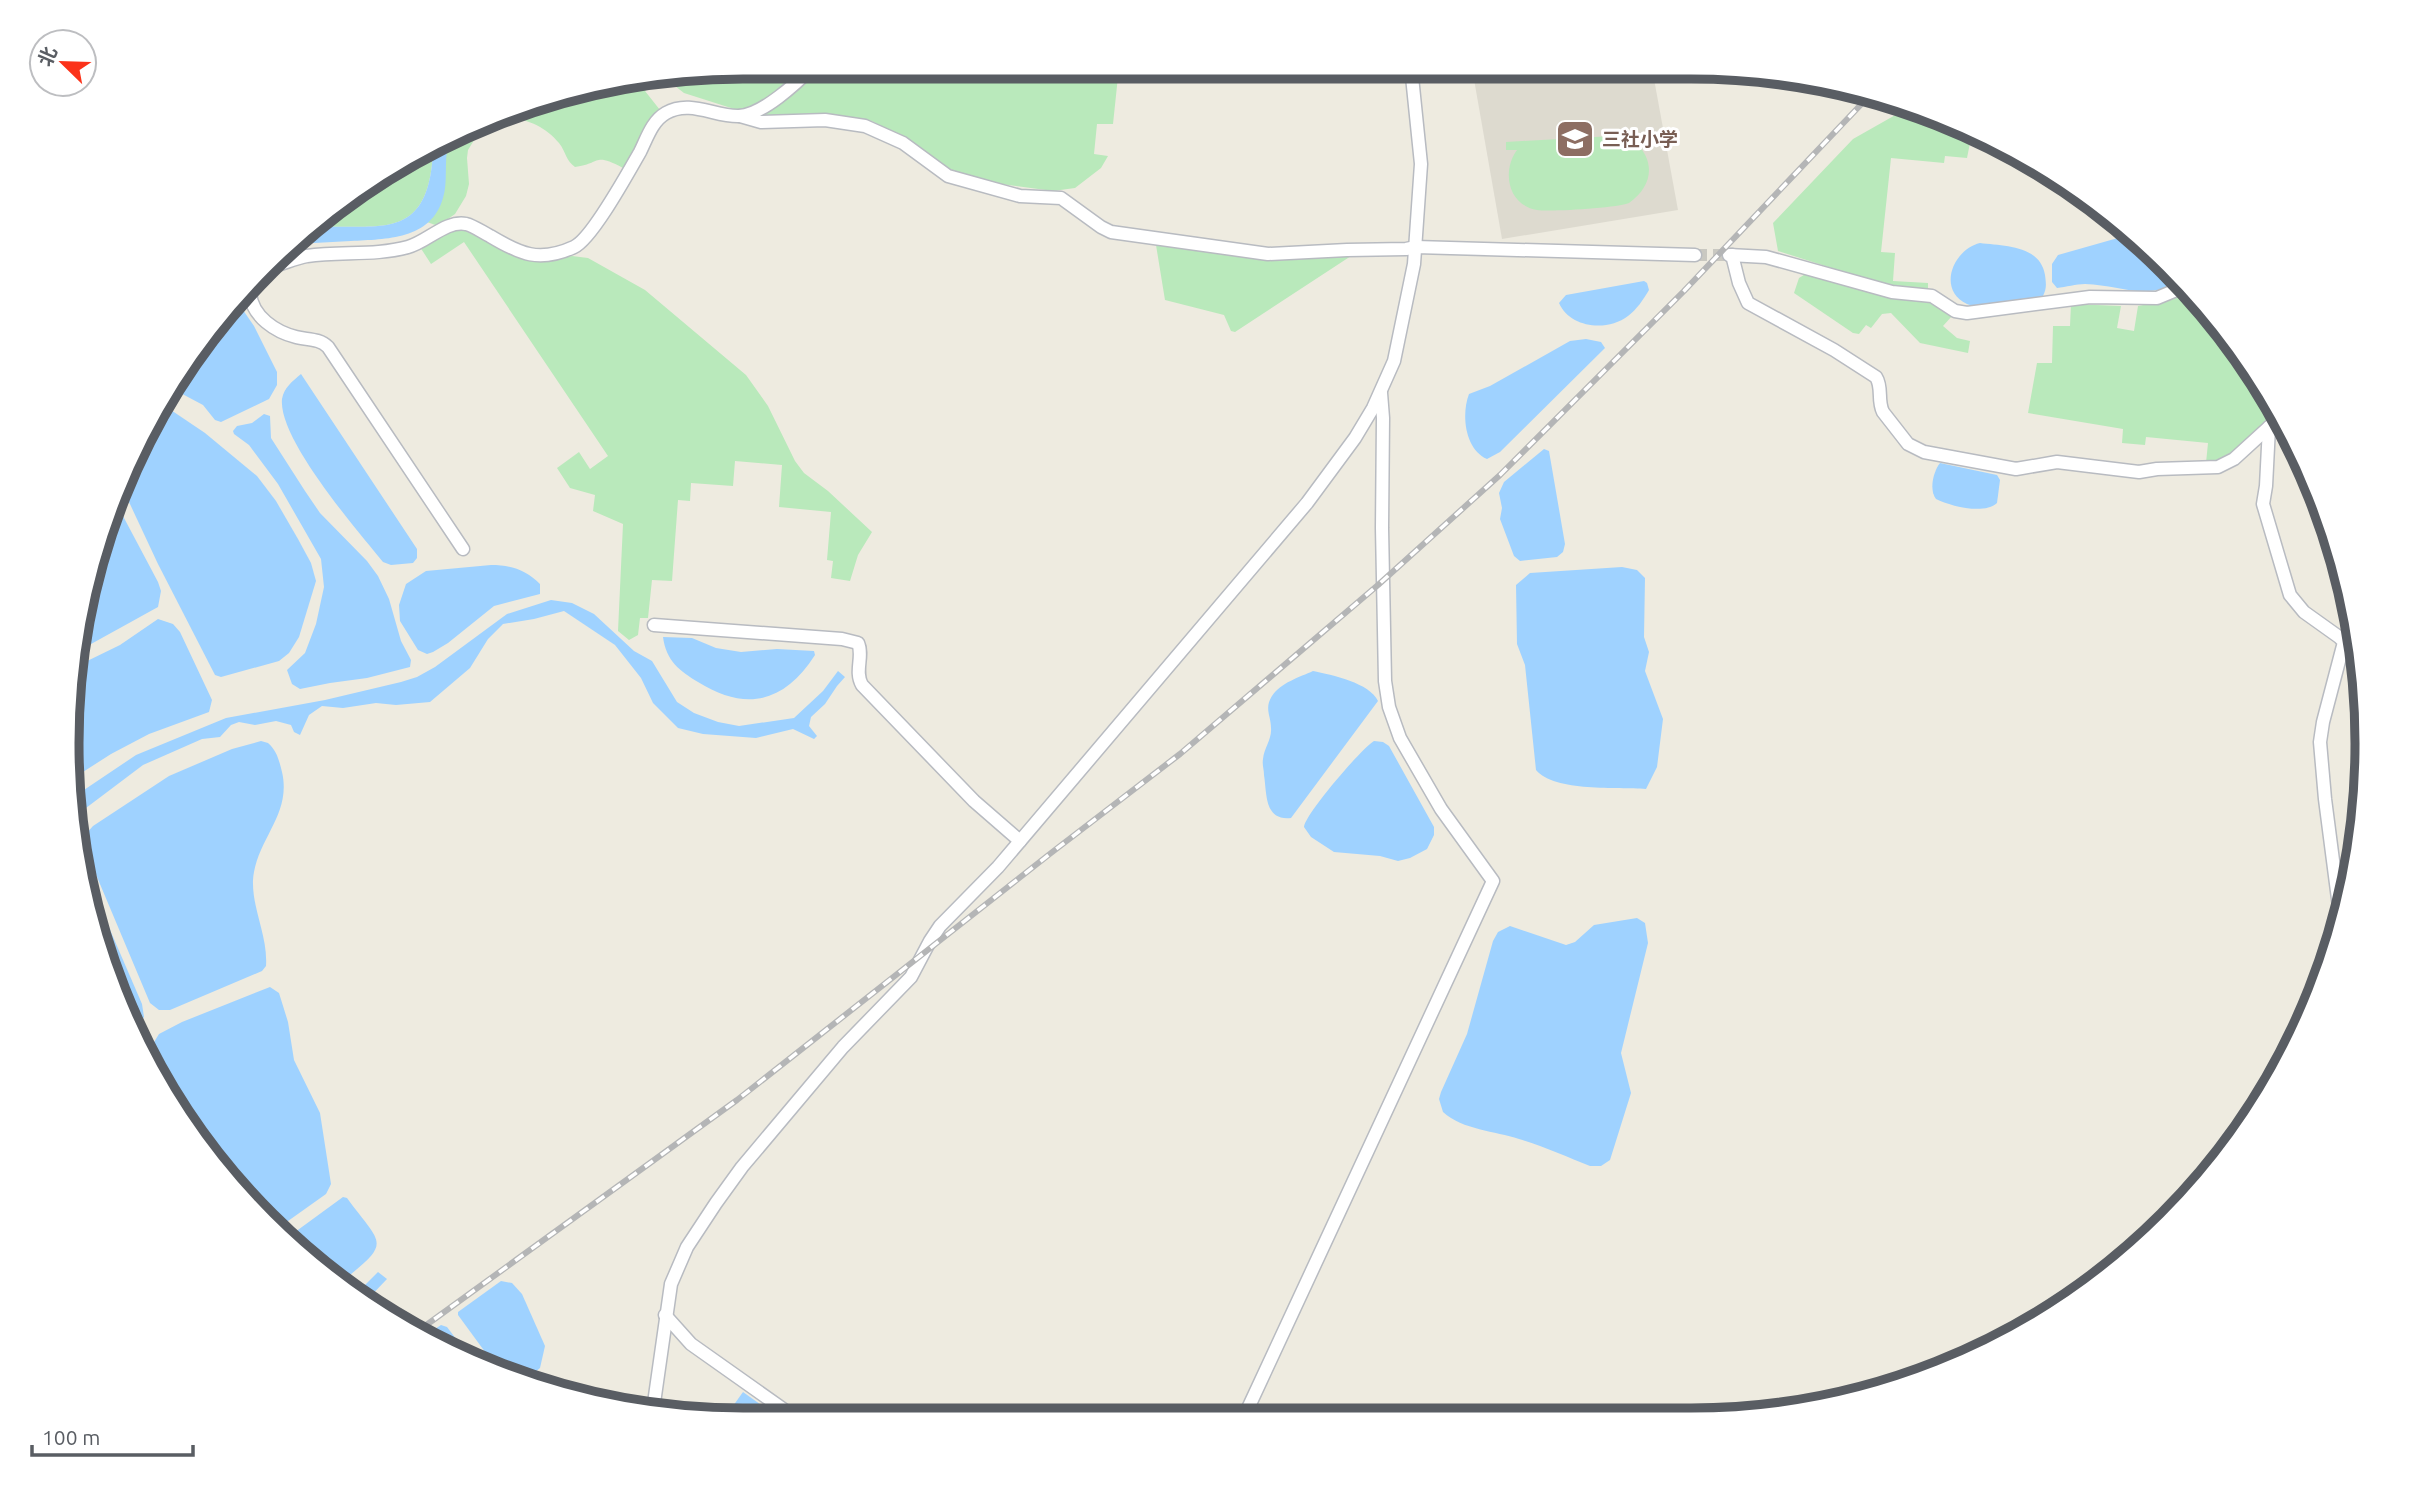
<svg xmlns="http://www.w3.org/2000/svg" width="2434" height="1487" font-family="Ubuntu,'Noto Sans SC',sans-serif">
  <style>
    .education { fill: #dddacf }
    .green { fill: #b9e9bb }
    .water { fill: #9fd2ff }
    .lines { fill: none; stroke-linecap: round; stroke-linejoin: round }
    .minor-tunnel { stroke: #c9c8c1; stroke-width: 12; stroke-dasharray: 12 6; stroke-linecap: butt }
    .minor-casing { stroke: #b8bbc1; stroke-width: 15 }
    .minor { stroke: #fff; stroke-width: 12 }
    .rail-casing { stroke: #b4b5b6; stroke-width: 6 }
    .rail { stroke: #fff; stroke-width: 3.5; stroke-dasharray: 10; stroke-linecap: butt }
    .labels { text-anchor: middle; stroke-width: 6; stroke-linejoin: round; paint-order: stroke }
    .education-label { font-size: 19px; font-weight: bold; fill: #785e54; stroke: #fff; text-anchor: start }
    .rim { fill: none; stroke: #595d63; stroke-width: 9 }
  </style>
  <rect width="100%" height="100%" fill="#eeebe0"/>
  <polygon class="education" points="1472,68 1652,68 1678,210 1502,239"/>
  <g class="green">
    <polygon points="744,67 1119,67 1113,124 1097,124 1094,154 1108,156 1101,168 1075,188 1053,191 1001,184 962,174 938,164 898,135 872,121 834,115 769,120 684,93 666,79"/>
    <path d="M659 81 645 91 660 110 623 168C593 152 601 164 575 167 566 161 566 152 559 143 544 124 516 113 492 120L526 102Z"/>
    <polygon points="1913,105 2000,148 1970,143 1967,158 1945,156 1944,163 1891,158 1881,252 1895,253 1893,281 1928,283 1928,292 1901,290 1778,251 1773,223 1853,139"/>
    <path d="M491 121 476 137 468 150 467 158 469 184 466 196 455 214 438 226 427 222C450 197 441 174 448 144Z"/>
    <path d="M1648 134V142L1636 143C1657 163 1651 188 1629 203 1617 208 1550 212 1537 210 1507 205 1502 170 1517 150H1506V142Z"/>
    <path d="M433 152C428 243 380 224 312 227L332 206Z"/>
    <polygon points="463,230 521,258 552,260 572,256 588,258 645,290 746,375 768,406 795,461 804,473 828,491 872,532 858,555 850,581 831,578 833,561 827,560 831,512 779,507 782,465 735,461 733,486 691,483 690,501 678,500 672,581 652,580 648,618 640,618 638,635 629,640 618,631 623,524 593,511 595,495 570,488 557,468 579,452 590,469 608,456 464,242 431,264 420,247 451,231"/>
    <polygon points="1156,245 1240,257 1288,260 1351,256 1235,332 1231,331 1224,315 1165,300"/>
    <polygon points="1807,273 1935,302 1952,316 1943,326 1957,338 1970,341 1968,353 1920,343 1891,313 1882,314 1871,328 1866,325 1859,334 1853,333 1794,293 1799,278"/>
    <polygon points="2189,289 2254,368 2279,415 2229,456 2206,463 2208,443 2146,437 2145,445 2122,443 2123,429 2028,413 2037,363 2052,363 2053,326 2070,326 2071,304 2121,306 2117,328 2134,331 2138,306 2164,301"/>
  </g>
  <g class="water">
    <path d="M448 144C444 162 448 183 443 198 431 240 386 239 351 241 332 242 314 243 296 244L312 227C380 224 428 243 433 152Z"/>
    <path d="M2132 234 2169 265 2182 280C2145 302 2122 285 2085 284 2076 284 2066 287 2057 288L2052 282V264L2058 255Z"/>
    <path d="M1980 243C2004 246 2040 245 2045 275 2046 283 2047 288 2043 296 2030 300 1978 309 1967 304 1936 289 1954 249 1980 243Z"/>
    <path d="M1644 281 1647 283 1649 290C1643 300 1637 309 1628 316 1607 332 1570 328 1559 303L1566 295Z"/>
    <polygon points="242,302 243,310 254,326 277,372 277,385 269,399 221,422 215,420 203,405 171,388 181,367"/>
    <path d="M1586 339 1601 342 1605 348 1500 452 1487 459C1465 449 1461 415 1469 394L1490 386 1570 341Z"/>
    <path d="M301 374 417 549V558L413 563 391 565 383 562C357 530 278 439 282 399 284 387 293 381 301 374Z"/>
    <polygon points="162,404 205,433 257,476 276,501 298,539 311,563 316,581 299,637 289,653 279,661 221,677 215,675 158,564 122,487"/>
    <polygon points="264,414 270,416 271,438 305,491 320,513 367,561 378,576 389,599 401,641 411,660 410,667 367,678 330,683 300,689 292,684 287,670 305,653 316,624 324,587 321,559 278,484 249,445 234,434 233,431 237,426 252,423"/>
    <polygon points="1544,449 1549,451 1565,544 1563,552 1557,557 1520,561 1514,556 1500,519 1502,508 1499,493 1504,482"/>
    <path d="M1940 463 1997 475 2000 480 1997 503C1984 515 1950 506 1936 499 1929 490 1933 472 1940 463Z"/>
    <polygon points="115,501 158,582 161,591 158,607 82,649 102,526"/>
    <path d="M491 565C511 565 526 570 540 584V594L494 606 448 643 433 652 427 654 418 650 400 621 399 605 406 584 426 571Z"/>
    <path d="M1622 567 1637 570 1645 578 1644 637 1649 652 1645 671 1663 719 1657 767 1646 789C1619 787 1554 792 1536 770L1525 665 1517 644 1516 585 1530 573Z"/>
    <polygon points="551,600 572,603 594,614 634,651 652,661 677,702 694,713 718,722 739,726 794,718 823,691 838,671 845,677 837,686 825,704 811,717 809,726 817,736 814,739 793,729 756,738 703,734 678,728 653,703 641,678 615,645 564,611 534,619 503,624 488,639 470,668 430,702 396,705 376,703 343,708 322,706 309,715 300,735 294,732 291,725 276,721 255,725 239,722 231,725 220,737 202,739 143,765 78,814 75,796 136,755 226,718 325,700 401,682 417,677 435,667 507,614"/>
    <polygon points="158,619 173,624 180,632 212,700 209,712 149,734 111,754 72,779 67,744 79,665 120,645"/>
    <path d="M663 637 692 638 716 648 741 652 777 649 814 651 815 655C784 703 746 712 698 682 680 671 666 661 663 637Z"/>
    <path d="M1313 671C1332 675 1370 683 1378 701L1291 818C1264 821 1267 794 1264 775 1264 769 1262 765 1263 759 1264 748 1272 739 1271 728 1271 716 1264 708 1272 696 1280 683 1300 677 1313 671Z"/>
    <path d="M261 741 268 743C277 751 279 760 282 772 292 815 256 839 253 880 252 909 268 936 266 966L262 971 170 1010H159L150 1003 84 846 85 835 93 826 169 776 232 749Z"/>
    <path d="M1374 741 1383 742 1389 746 1434 827V835L1427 849 1410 858 1398 861 1380 856 1334 852 1311 837 1304 827C1305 814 1362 748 1374 741Z"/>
    <polygon points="89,881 142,1004 144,1017 138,1027 103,961"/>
    <path d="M1637 918 1645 923 1648 943 1621 1053 1631 1093 1610 1160 1601 1166H1590C1567 1157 1543 1146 1519 1139 1495 1131 1463 1130 1443 1112L1439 1099 1441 1092 1467 1034 1493 941 1498 932 1510 926 1566 945 1575 942 1594 925Z"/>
    <polygon points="270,987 279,993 288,1022 294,1060 320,1113 331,1184 326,1194 281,1226 208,1157 151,1047 159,1034 182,1022"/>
    <path d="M343 1197 347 1198C382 1246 393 1241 341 1282L291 1235Z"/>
    <polygon points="378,1272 387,1279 364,1303 355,1295"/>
    <polygon points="501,1281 512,1283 522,1294 545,1346 540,1368 523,1382 499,1371 458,1315 458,1312"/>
    <polygon points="441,1325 447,1327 469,1356 426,1335"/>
    <polygon points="743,1392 781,1419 746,1419 733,1406"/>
  </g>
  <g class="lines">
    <polyline class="minor-tunnel" points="1695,255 1729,255"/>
    <defs>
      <g id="minor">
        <polyline points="740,116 761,122 825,120 865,126 903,143 948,176 1020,196 1061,198 1101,227 1111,232 1268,254 1347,250 1406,249 1416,247 1695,255"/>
        <polyline points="1729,255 1766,257 1892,292 1932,296 1955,311 1967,313 2090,297 2157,298 2186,286"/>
        <path d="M1732 255 1739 283 1748 303 1834 350 1876 377C1883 388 1877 400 1883 412L1908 444 1924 452 2016 469 2057 462 2139 472 2157 469 2218 467 2234 459 2280 417"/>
        <path d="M277 265C287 262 297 258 307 256 341 251 375 256 408 247 427 242 446 220 466 224 474 226 482 232 490 236 520 254 539 263 574 247 592 239 629 171 640 152 647 138 652 121 666 113 690 99 715 117 739 116 762 115 797 83 812 67"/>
        <path d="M250 293C252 317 276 332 296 337 307 340 319 338 328 347L463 549"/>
        <polyline points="2269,427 2266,486 2263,504 2290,595 2304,612 2339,637 2344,642 2323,722 2320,742 2325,799 2341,922"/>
        <path d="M654 625 842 639 858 643C864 656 854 671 862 685L974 801 1020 841"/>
        <polyline points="665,1315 691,1344 797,1419"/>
        <polyline points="653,1410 671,1284 687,1247 716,1203 742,1167 843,1047 911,977 930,941 940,926 998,867 1307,503 1355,438 1373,408 1394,361 1414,264 1421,164 1411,67"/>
        <polyline points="1244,1417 1493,881 1441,809 1400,738 1389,707 1385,681 1382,528 1383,418 1381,393"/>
      </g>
    </defs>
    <use href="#minor" class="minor-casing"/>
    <use href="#minor" class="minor"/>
    <defs>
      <polyline id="rail" points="418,1331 737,1100 1051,853 1180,754 1378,585 1500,475 1684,291 1870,95"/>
    </defs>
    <use href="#rail" class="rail-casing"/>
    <use href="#rail" class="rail"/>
  </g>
  <defs>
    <symbol id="school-square" viewBox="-11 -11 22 22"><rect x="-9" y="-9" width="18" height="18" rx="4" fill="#8d6e63" stroke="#fff"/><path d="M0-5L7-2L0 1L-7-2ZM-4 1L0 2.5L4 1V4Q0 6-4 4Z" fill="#fff"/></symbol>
  </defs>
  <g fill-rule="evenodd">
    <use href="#school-square" x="1553" y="117" width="44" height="44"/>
  </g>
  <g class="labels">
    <g class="education-label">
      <text x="1602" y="146">三社小学</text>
    </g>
  </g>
  <path d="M0 0H2434V1487H0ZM743 79H1691A664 664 0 0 1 2355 743V744A664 664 0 0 1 1691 1408H743A664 664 0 0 1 79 744V743A664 664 0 0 1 743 79Z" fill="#fff" fill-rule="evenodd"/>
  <path class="rim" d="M743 79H1691A664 664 0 0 1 2355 743V744A664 664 0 0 1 1691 1408H743A664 664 0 0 1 79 744V743A664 664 0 0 1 743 79Z"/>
  <g transform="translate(63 63) rotate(293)"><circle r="33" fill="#ffffff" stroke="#bdbec1" stroke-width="2"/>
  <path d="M0-5L12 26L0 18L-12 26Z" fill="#fb3219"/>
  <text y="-10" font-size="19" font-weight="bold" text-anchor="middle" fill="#595d63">北</text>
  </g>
  <path d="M32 1445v10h161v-10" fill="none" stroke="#595d63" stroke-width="3.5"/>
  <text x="42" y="1445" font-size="21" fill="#595d63" stroke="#ffffff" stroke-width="5" paint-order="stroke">100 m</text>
</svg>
